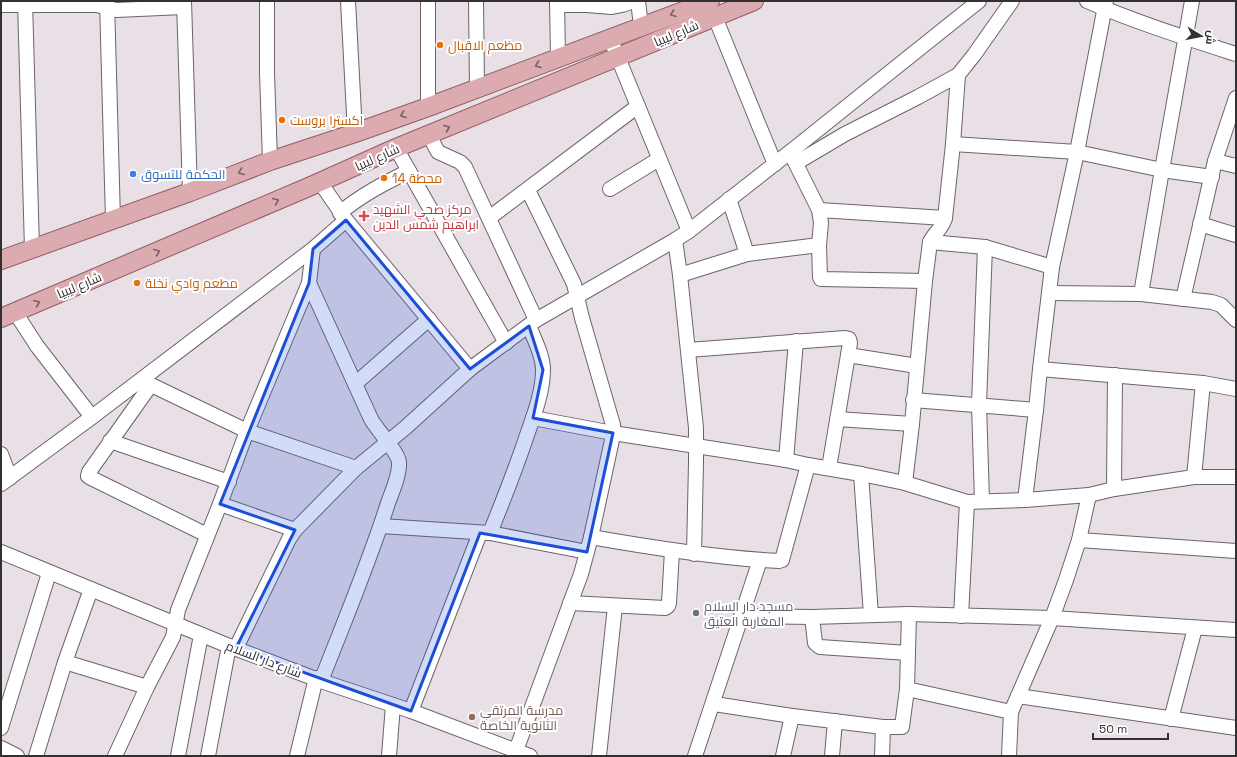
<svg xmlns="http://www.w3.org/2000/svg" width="1237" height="757" font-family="'Space Grotesk',Cairo,sans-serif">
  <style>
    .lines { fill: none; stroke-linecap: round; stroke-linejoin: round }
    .minor-casing { stroke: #6c646b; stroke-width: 16 }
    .major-casing { stroke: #915c62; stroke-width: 20 }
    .minor { stroke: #fff; stroke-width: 14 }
    .major { stroke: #dcabb0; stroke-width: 18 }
    .oneway { stroke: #776165 }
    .marked { fill: #1d4ed8; fill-opacity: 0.2; stroke: #1d4ed8; stroke-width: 3; stroke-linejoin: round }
    .food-dot { fill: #e8710a; stroke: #fff; stroke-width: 1.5 }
    .shop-dot { fill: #3f7fe0; stroke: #fff; stroke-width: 1.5 }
    .health-dot { fill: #e0444e; stroke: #fff; stroke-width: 1.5 }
    .worship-dot { fill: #6b7280; stroke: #fff; stroke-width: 1.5 }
    .education-dot { fill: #8d6e63; stroke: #fff; stroke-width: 1.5 }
    .labels { text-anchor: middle; stroke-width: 4; stroke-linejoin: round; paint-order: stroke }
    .street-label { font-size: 13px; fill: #333033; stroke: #fff }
    .food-label { font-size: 13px; fill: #c56008; stroke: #fff; text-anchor: start }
    .shop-label { font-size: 13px; fill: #366cbe; stroke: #fff; text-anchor: start }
    .health-label { font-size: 13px; fill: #be3a42; stroke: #fff; text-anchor: start }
    .worship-label { font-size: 13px; fill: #5b616d; stroke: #fff; text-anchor: start }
    .education-label { font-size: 13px; fill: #785e54; stroke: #fff; text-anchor: start }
  </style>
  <rect width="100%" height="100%" fill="#e8dfe7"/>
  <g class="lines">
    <defs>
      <g id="minor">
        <polyline points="25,1 32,249"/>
        <polyline points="107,1 113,220"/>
        <polyline points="184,1 190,192"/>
        <polyline points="267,1 267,73 270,161"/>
        <polyline points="348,1 355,133"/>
        <polyline points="476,1 477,88"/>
        <polyline points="557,1 558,57"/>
        <polyline points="638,1 641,26"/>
        <path d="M1087 1C1135 22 1186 38 1236 54"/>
        <polyline points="1,5 97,5 116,10 184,7"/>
        <polyline points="557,5 587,5 612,7 622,5 634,1"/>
        <polyline points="715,17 760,128 775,164"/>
        <polyline points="610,38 689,231"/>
        <polyline points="428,107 428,1"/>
        <polyline points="429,135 438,152 460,162 465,167 536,320"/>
        <polyline points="953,144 1077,152 1162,170 1212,177"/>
        <polyline points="396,148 506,343"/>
        <polyline points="790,152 819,210 821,223 819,245 820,277 821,279 925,281"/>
        <polyline points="1215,161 1236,166"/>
        <polyline points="796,163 845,134 918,97 958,75"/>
        <polyline points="320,182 346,220 470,369"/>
        <polyline points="610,189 659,159"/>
        <polyline points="729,199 747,254"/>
        <polyline points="819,210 945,218"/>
        <path d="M340 213C361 195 385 183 409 171"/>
        <polyline points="489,218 638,106"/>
        <polyline points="1200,224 1236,235"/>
        <polyline points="675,240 680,275 696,428 696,463 694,554"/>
        <polyline points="930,242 985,247 1052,267"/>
        <polyline points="680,275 747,254 819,245"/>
        <path d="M309 283 371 419C377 430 398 452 399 462 400 474 392 492 388 503 369 563 344 622 321 681"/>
        <polyline points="1049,293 1141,294 1212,302 1221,305 1236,320"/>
        <polyline points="1141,294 1162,170 1192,1"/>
        <polyline points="1183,299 1215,161 1236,98"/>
        <polyline points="15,312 37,346 92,417"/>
        <polyline points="688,350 845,338 849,339 850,343 829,468"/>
        <polyline points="848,355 917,366"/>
        <polyline points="1040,369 1203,383 1236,389"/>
        <polyline points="143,381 247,431 356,468"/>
        <polyline points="355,384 429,319"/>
        <polyline points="150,386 89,472 88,476 91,478 207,535"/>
        <polyline points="913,400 1036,410"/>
        <polyline points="533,418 613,433 786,460 808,465 861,474 905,483 967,502 1025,500 1089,495 1114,489 1194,477 1236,477"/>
        <polyline points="837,419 912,424"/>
        <polyline points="110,441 229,482"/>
        <polyline points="1,454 10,478"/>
        <polyline points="786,460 796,341"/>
        <polyline points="861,474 871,615"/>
        <polyline points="1194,477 1203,383"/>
        <path d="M905 483 912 424 925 281 930 242C934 233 943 228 945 218L953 144 958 75 974 55 1012 1"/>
        <polyline points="1,484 92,417 313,249 346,220"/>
        <polyline points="1114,489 1115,375"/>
        <polyline points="1025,500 1036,410 1040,369 1052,267 1077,152 1106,1"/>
        <polyline points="982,501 979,404 985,247"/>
        <polyline points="220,504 295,530"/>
        <polyline points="381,526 490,533 587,552"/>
        <path d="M490 533C503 501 516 468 527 435 534 415 543 392 543 370 543 355 534 339 529 326"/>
        <path d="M591 537C653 548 716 558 779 561L782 560 808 465"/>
        <polyline points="1079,540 1236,551"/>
        <polyline points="1,552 229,646 321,681 411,711 530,756"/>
        <polyline points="570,603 665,608 668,606 669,603 672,551"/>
        <polyline points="741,616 812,617 909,614 1052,618 1236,630"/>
        <polyline points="961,616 967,502"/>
        <polyline points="812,617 815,643 820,647 908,653"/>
        <polyline points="236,648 289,539 295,530 356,468 405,428 470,369 536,320 675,240 689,231 790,152 979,1"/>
        <polyline points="65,662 147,687"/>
        <polyline points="907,689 1011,712"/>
        <polyline points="1018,696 1236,728"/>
        <polyline points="714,704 792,716 883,727 902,727 907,689 909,614"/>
        <polyline points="411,711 480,533"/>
        <polyline points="1171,719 1195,628"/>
        <polyline points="1,728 49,573"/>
        <polyline points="1,748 17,756"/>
        <polyline points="36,756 65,662 91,589"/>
        <polyline points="115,756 147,687 173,637 178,610 220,504 247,431 309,283 313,249"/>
        <polyline points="178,756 201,635"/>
        <polyline points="208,756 229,646"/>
        <polyline points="297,756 316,678"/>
        <polyline points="389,756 393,705"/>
        <polyline points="514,756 581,574 591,537 612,440 613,425 582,318 574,284 528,190"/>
        <polyline points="599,756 615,606"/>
        <polyline points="695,756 760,560"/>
        <polyline points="783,756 792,716"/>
        <polyline points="832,756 835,721"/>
        <polyline points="882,756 883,727"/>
        <polyline points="1009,756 1011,712 1052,618 1066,580 1079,540 1089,495"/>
      </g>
      <g id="major">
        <polyline points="1,260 190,192 270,161 355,133 428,107 710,1"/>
        <polyline points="1,318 311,186 396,148 754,1"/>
      </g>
    </defs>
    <use href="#minor" class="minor-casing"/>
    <use href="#major" class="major-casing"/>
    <use href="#minor" class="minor"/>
    <use href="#major" class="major"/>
  </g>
  <defs><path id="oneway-chevron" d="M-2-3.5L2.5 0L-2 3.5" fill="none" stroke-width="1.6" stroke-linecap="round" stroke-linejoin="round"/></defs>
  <g class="oneway">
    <use href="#oneway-chevron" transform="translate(673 14) rotate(160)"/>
    <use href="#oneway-chevron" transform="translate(538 65) rotate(159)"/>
    <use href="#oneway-chevron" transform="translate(403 115) rotate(160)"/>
    <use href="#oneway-chevron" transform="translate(447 128) rotate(-22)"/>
    <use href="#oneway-chevron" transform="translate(241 172) rotate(159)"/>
    <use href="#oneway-chevron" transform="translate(276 201) rotate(-23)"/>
    <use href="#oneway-chevron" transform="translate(157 252) rotate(-23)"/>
    <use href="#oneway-chevron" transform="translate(37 303) rotate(-23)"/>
  </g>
  <path class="marked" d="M346 220 470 369 529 326 543 370 533 418 613 433 587 552 480 533 411 711 236 648 295 530 220 504 309 283 313 249Z"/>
  <g class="food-dot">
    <circle cx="440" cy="45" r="4"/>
    <circle cx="282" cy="120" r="4"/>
    <circle cx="384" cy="178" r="4"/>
    <circle cx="137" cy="283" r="4"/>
  </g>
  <circle class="shop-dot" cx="133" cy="174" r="4"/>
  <path class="health-dot" d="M362 210h4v4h4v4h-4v4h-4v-4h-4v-4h4z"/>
  <circle class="worship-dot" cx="696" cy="613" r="4"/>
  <circle class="education-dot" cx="472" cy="717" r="4"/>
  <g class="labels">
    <g class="street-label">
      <text transform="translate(676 33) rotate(-23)" y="5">شارع ليبيا</text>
      <text transform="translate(377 157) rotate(-24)" y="5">شارع ليبيا</text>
      <text transform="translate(79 285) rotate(-23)" y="5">شارع ليبيا</text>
      <text transform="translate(264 659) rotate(21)" y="5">شارع دار السلام</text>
    </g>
    <g class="food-label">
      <text x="448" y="50">مظعم الاقبال</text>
      <text x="290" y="125">اكسترا بروست</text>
      <text x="392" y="183">محطة 14</text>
      <text x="145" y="288">مطعم وادي نخلة</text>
    </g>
    <g class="shop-label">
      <text x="141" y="179">الحكمة للتسوق</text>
    </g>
    <g class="health-label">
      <text x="373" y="214">مركز صحي الشهيد<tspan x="373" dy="15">ابراهيم شمس الدين</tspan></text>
    </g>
    <g class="worship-label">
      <text x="704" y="611">مسجد دار السلام<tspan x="704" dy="15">المغاربة العتيق</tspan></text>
    </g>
    <g class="education-label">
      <text x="480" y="715">مدرسة المرتقي<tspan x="480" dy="15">الثانوية الخاصة</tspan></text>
    </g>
  </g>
  <rect width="1237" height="757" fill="none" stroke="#333033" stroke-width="4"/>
  <g transform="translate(1201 36) rotate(100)" stroke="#ffffff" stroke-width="3" paint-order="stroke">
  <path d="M0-3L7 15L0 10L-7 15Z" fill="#333033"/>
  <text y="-6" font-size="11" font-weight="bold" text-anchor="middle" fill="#333033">ش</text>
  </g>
  <path d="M1093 733v6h75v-6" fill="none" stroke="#333033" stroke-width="2"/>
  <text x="1099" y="733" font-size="12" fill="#333033" stroke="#ffffff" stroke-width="3" paint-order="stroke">50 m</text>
</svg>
